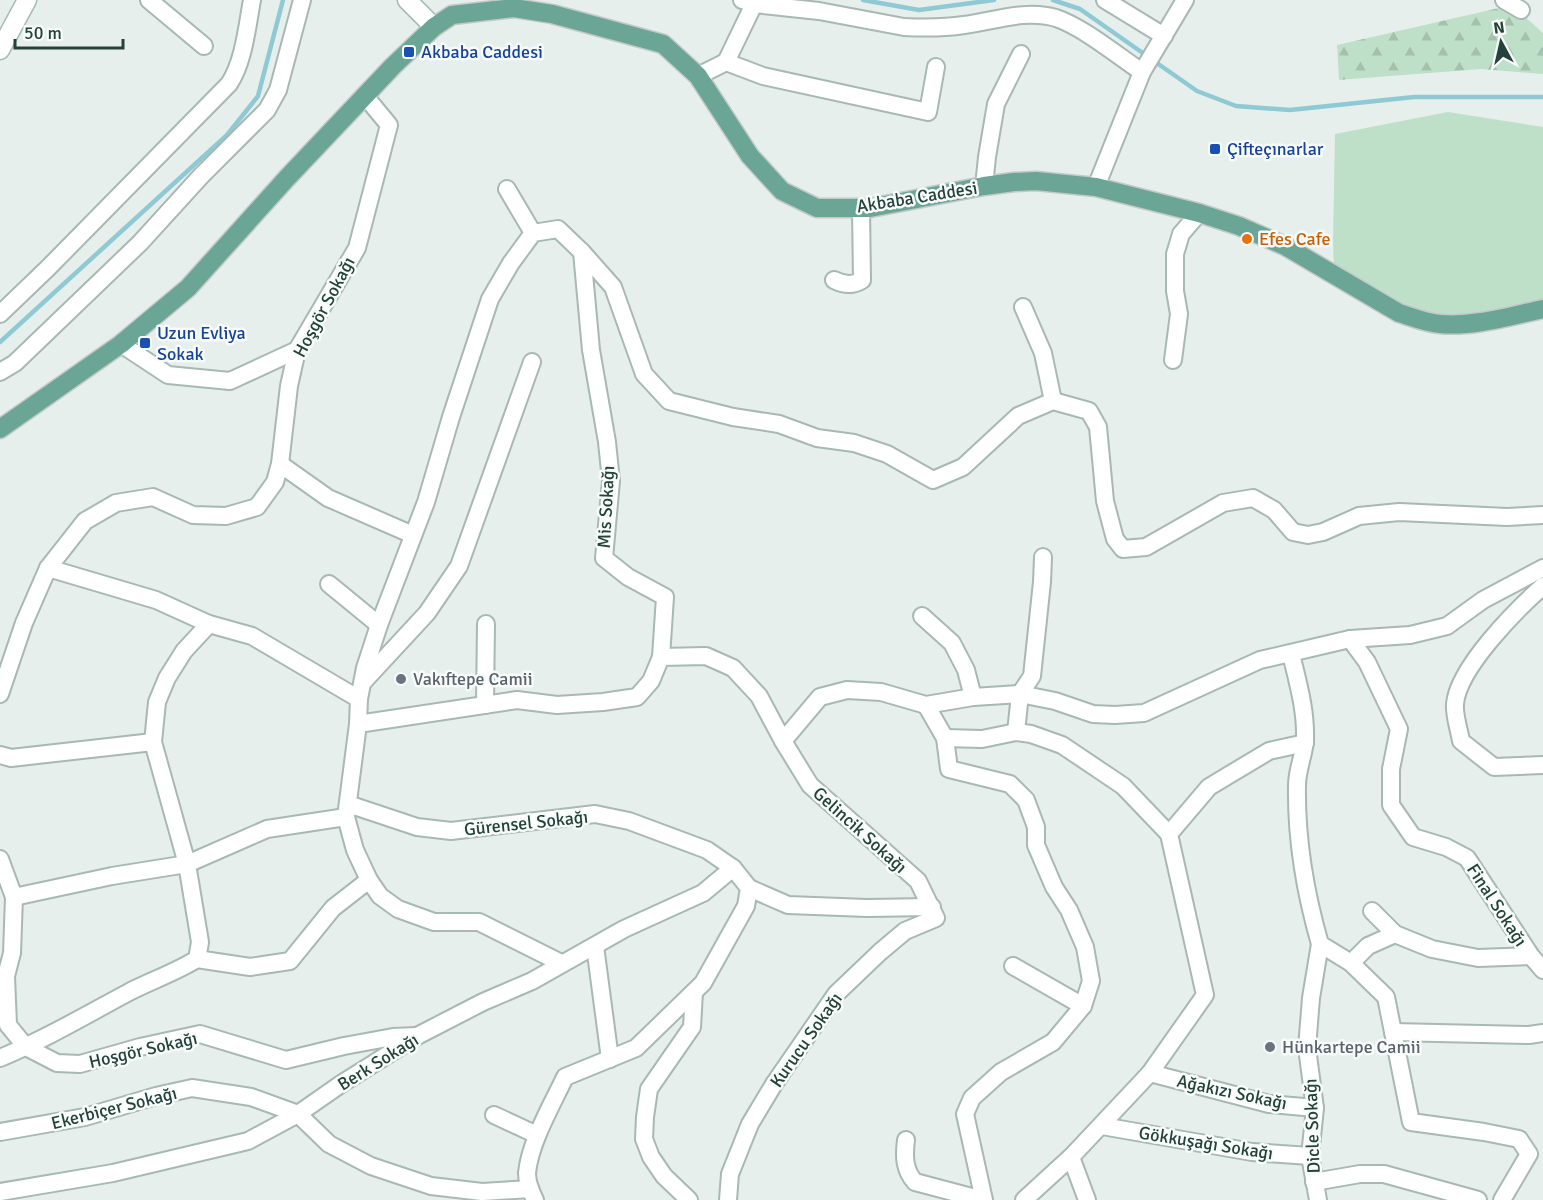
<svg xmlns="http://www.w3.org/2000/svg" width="1543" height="1200" font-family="Signika,sans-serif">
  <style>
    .green { fill: #bfe0c8 }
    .forest { fill: url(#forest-firs) }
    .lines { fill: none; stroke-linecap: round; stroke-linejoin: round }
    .stream { stroke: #8ec9d4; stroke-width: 4.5 }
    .street-casing { stroke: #a8b8b2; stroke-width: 20 }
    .secondary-casing { stroke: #a4bbb3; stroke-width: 21 }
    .primary-casing { stroke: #c2cac8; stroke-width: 21 }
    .street { stroke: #fff; stroke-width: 16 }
    .secondary { stroke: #fff; stroke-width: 18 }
    .primary { stroke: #6aa596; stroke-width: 18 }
    .transit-dot { fill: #1a4fb4; stroke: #f7fbf9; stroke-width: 2 }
    .food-dot { fill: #e8710a; stroke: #f7fbf9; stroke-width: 2 }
    .worship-dot { fill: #6b7280; stroke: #f7fbf9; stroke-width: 2 }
    .labels { text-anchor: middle; stroke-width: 5; stroke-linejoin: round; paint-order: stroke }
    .transit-label { font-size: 18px; fill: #164399; stroke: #f7fbf9; text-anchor: start }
    .street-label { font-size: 18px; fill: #24423a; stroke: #f7fbf9 }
    .food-label { font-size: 18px; fill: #c56008; stroke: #f7fbf9; text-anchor: start }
    .worship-label { font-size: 18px; fill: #5b616d; stroke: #f7fbf9; text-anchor: start }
  </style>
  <defs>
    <pattern id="forest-firs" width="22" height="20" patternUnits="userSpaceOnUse" patternTransform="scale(1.5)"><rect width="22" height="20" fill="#bfe0c8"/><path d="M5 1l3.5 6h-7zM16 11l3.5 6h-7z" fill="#a4c1ad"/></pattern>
  </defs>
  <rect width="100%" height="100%" fill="#e6efeb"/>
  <polygon class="green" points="1448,112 1543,127 1543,300 1460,318 1408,310 1334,266 1333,242 1335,134"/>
  <polygon class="forest" points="1512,5 1543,33 1543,74 1481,69 1339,80 1337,45"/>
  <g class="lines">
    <g class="stream">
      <polyline points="863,0 919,10 994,0"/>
      <polyline points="1053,0 1080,9 1147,56"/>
      <polyline points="1154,61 1197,91 1236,106 1290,110 1414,97 1543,97"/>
      <polyline points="0,342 227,135 258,96 283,0"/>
    </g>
    <defs>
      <g id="street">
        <polyline points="149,0 204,46"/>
        <path d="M742 0 754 4 819 11 904 27C924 28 944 28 964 25 994 21 1026 9 1056 18 1083 27 1118 56 1142 72"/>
        <polyline points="1105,0 1164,36"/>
        <polyline points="1504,0 1521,10"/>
        <polyline points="726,62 763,76 928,112 936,67"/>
        <polyline points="698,76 726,62 754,4 760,0"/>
        <polyline points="984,186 987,157 996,104 1021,54"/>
        <polyline points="1096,187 1142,72 1185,0"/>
        <polyline points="507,189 533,233"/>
        <polyline points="582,252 591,350 607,442 611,481 604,558 628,577 665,597 661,657"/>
        <path d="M834 280C844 285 853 286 862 280L861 208"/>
        <polyline points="1023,307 1043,353 1053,401"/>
        <path d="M0 314 48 268 229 84C244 61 247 27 252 0"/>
        <polyline points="121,344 168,375 230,381 297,350"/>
        <polyline points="1173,360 1179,314 1175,291 1175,254 1181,234 1199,213"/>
        <polyline points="0,372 15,363 140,243 201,176 267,110 278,90 302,0"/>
        <polyline points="280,464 328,498 413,535"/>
        <polyline points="48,568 156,600 209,624 252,636 359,699"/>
        <polyline points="329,584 379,625"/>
        <path d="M1543 586C1516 610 1458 668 1455 704 1454 715 1459 729 1461 741L1494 767 1543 765"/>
        <polyline points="922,616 952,643 966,670 973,697"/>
        <polyline points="1350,639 1367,662 1399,729 1391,769 1391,805 1413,837 1446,847 1467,858 1531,956 1543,970"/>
        <path d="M1291 654C1298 683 1306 710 1305 740 1304 755 1297 770 1297 785 1296 840 1305 892 1320 944L1351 963 1386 997 1411 1122 1484 1132 1519 1139 1529 1154 1502 1200"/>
        <polyline points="364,681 427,613 459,566 532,362"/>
        <polyline points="0,694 24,623 48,568 85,521 116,503 153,497 193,515 226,516 257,507 275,482 280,464 289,386 297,350 357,248 389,125 365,96"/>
        <polyline points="485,705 486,624"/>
        <polyline points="926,705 945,738 949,769 1010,784 1026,800 1036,827 1036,845 1054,887 1069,910 1085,947 1091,981 1083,1006 1053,1042 1001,1072 972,1098 965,1114 984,1200"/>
        <polyline points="358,724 517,700 557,705 603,702 637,697 651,681 661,657 706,656 733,668 759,696 783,741 810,785 918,881 936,918 905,931 880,952 836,994 774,1084 750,1124 730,1174 728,1200"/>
        <polyline points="1016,732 1020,694 1032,676 1042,582 1043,557"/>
        <polyline points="945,738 982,739 1016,732 1031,734 1062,745 1123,786 1169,834"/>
        <polyline points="783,741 820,697 847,690 881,692 926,705 973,697 1020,694 1055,701 1093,714 1115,715 1144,713 1260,660 1350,639 1410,635 1447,626 1483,600 1543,568"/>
        <polyline points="0,755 11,758 153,742"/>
        <path d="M348 804 417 827 451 831 595 814 629 821 707 850 733 868 749 888 746 906 703 983 636 1048 565 1077C552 1105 530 1142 527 1173 527 1182 531 1192 535 1200"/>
        <polyline points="0,859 14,897 12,953 6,976 8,1025 26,1047 57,1063 80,1064 140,1047 200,1034 286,1060 344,1046 393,1037 416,1036"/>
        <polyline points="749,888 788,905 867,908 932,907"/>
        <polyline points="14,897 112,876 187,864 267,829 346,817"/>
        <polyline points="1372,911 1395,934 1432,949 1478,958 1531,956"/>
        <polyline points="595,946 610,1059"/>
        <polyline points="197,959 250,967 290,961 333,908 369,880"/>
        <polyline points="561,963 479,922 434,922 398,909 380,896 369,880 355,850 346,817 358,724 359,699 365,668 379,625 426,502 451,417 490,299 511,263 533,233 558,229 582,252 613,287 644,374 669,401 733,417 779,424 817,438 854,443 887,454 933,480 963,467 1018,416 1053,401 1089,411 1098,427 1105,501 1115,539 1123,549 1146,547 1223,503 1253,498 1274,510 1293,532 1308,535 1323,532 1359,516 1399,512 1507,517 1543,515"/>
        <polyline points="1351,963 1368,946 1395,934"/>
        <polyline points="1013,966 1083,1006"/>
        <polyline points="1393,1032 1529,1035 1543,1033"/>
        <path d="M0 1058C46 1039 88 1014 131 991 153 980 176 972 197 959L200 942 187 864 153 742 157 702 167 678 184 651 209 624"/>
        <polyline points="1150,1073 1269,1104 1315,1108"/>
        <polyline points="494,1115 537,1135"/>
        <polyline points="1102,1126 1252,1152 1310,1156"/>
        <polyline points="0,1132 85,1117 156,1096 192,1088 251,1097 298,1114 329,1144 371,1166 431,1186 482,1192 530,1189"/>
        <path d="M906 1140C904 1156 904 1170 915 1182L983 1200"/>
        <polyline points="1071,1157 1087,1200"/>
        <polyline points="1314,1182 1360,1174 1384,1174 1478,1200"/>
        <polyline points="0,1192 113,1173 248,1141 298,1114 341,1084 419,1035 483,1002 532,981 624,929 703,893 733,868"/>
        <polyline points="689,1200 664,1176 651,1157 644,1139 645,1117 649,1089 692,1027 694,992"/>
        <polyline points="1024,1200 1071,1157 1150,1073 1205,995 1169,834 1209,787 1269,751 1305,743"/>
        <polyline points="1318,1200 1310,1156 1315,1108 1307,1048 1311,998 1320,944"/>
      </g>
      <g id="secondary">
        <polyline points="407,0 434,27"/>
        <polyline points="0,50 27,0"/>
      </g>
      <path id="primary" d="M0 429 121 344 188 288 287 178 393 66 434 27 452 15 514 8 552 14 663 44 698 76 750 156 782 191 817 208H870L984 186 1014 182 1036 181 1096 187 1199 213 1239 226 1285 246 1399 313C1412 317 1426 323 1440 324 1474 327 1510 316 1543 309"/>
    </defs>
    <use href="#street" class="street-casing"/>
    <use href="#secondary" class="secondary-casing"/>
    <use href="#primary" class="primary-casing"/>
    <use href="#street" class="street"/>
    <use href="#secondary" class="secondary"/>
    <use href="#primary" class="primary"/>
  </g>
  <g class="transit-dot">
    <rect x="403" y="46" width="12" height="12" rx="3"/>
    <rect x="1209" y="143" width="12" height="12" rx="3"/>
    <rect x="139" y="337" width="12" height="12" rx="3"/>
  </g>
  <circle class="food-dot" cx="1247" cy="239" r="6"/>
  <g class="worship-dot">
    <circle cx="401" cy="679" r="6"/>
    <circle cx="1270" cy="1047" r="6"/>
  </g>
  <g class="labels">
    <g class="transit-label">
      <text x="421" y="58">Akbaba Caddesi</text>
      <text x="1227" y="155">Çifteçınarlar</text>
      <text x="157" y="339">Uzun Evliya<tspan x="157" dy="21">Sokak</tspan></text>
    </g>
    <g class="street-label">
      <text transform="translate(917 197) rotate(-9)" y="6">Akbaba Caddesi</text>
      <text transform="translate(324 307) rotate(-62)" y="6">Hoşgör Sokağı</text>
      <text transform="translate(606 507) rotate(-87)" y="6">Mis Sokağı</text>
      <text transform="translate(526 823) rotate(-6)" y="6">Gürensel Sokağı</text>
      <text transform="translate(860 830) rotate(42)" y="6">Gelincik Sokağı</text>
      <text transform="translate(1497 905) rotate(57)" y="6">Final Sokağı</text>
      <text transform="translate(806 1040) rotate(-55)" y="6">Kurucu Sokağı</text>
      <text transform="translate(143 1050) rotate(-13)" y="6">Hoşgör Sokağı</text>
      <text transform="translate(378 1062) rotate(-32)" y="6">Berk Sokağı</text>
      <text transform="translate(1232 1092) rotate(12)" y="6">Ağakızı Sokağı</text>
      <text transform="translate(114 1108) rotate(-14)" y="6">Ekerbiçer Sokağı</text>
      <text transform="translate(1312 1126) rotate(-92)" y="6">Dicle Sokağı</text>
      <text transform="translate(1206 1143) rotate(9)" y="6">Gökkuşağı Sokağı</text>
    </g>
    <g class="food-label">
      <text x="1259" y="245">Efes Cafe</text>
    </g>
    <g class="worship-label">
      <text x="413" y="685">Vakıftepe Camii</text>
      <text x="1282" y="1053">Hünkartepe Camii</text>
    </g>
  </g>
  <g transform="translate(1501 42) rotate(352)" stroke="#f7fbf9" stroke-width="4.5" paint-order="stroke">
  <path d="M0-4.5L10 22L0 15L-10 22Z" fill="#24423a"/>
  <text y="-9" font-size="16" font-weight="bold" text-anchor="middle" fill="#24423a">N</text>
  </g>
  <path d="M15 39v9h108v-9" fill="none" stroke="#24423a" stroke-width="3"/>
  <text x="24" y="39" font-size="18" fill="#24423a" stroke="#f7fbf9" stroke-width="4.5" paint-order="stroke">50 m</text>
</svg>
